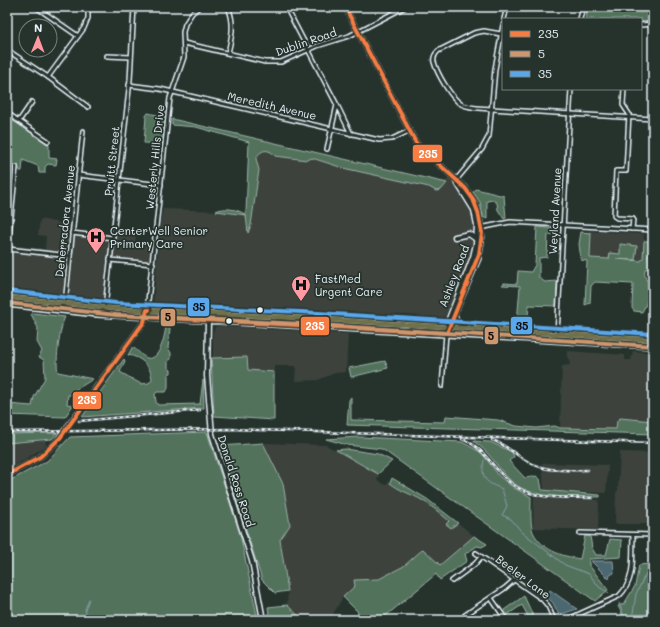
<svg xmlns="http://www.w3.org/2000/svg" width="660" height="627" font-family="Mali,sans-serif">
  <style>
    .built { fill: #3c433d }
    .green { fill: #52725c; stroke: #9db2aa }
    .water { fill: #4b6771; stroke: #8a9ea7 }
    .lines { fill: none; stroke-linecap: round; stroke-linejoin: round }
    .stream { stroke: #8a9ea7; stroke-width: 1 }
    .street-casing { stroke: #e8f1f8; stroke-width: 6 }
    .secondary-casing { stroke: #e8f1f8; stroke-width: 7 }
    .primary-casing { stroke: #e8f1f8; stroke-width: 8 }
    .street { stroke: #26332d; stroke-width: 3 }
    .secondary { stroke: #26332d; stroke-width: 4 }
    .primary { stroke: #70704a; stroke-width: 4.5 }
    .rail-casing { stroke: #e8f1f8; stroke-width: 2.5 }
    .rail { stroke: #26332d; stroke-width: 1; stroke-dasharray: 3; stroke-linecap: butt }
    .secondary-bridge-casing { stroke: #e8f1f8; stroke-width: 7; stroke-linecap: butt }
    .secondary-bridge { stroke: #26332d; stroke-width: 4 }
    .bus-1-casing { stroke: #26332d; stroke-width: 7 }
    .bus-2-casing { stroke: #26332d; stroke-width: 7 }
    .bus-3-casing { stroke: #26332d; stroke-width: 7 }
    .bus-1 { stroke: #f77d43; stroke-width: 4 }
    .bus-2 { stroke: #cd976f; stroke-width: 4 }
    .bus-3 { stroke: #5aa8eb; stroke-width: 4 }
    .bus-dot { fill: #e8f1f8; stroke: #26332d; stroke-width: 1.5 }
    .labels { text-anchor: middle; stroke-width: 3.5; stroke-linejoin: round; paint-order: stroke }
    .street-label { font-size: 11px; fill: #e8f1f8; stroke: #26332d }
    .poi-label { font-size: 11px; fill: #e8f1f8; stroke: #26332d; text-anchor: start }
    .line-badge { stroke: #26332d; stroke-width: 1.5 }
    .badge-label { font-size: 11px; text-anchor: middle; font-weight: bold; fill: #fff }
    .pale-badge-label { font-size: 11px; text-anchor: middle; font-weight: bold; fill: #111 }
  </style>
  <rect width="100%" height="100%" fill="#26332d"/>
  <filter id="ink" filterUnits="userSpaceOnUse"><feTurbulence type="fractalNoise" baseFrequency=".025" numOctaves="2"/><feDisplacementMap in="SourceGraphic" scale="8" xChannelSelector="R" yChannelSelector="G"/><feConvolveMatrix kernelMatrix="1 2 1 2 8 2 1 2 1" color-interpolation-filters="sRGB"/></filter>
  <g filter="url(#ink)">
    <g class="built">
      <polygon points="259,139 424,178 446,181 449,178 454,186 459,188 471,208 474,221 474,244 470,258 443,322 439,324 234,312 234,310 153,305 161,218 163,209 250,212"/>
      <polygon points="40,219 75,226 74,231 136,237 135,244 153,245 151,257 147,261 109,257 103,303 101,304 7,294 7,245 45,249 46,236 38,235"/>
      <polygon points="588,231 644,234 643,262 587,259"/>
      <polygon points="216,326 348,334 346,372 335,373 318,380 295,381 296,366 275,366 274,372 248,370 247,357 213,358 213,332"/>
      <polygon points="567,351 625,355 625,360 631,360 633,351 653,353 653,421 619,418 616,429 560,428 562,366 570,365"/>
      <polygon points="45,440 46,446 7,470 7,443"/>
      <polygon points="263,443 326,445 379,475 377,480 386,485 389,481 438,511 449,521 450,528 458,523 474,536 440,565 423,549 404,566 379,579 354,580 355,586 343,597 332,616 325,620 303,620 287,605 288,591 280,540 290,525 283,484"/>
      <polygon points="620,452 653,453 653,524 615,524 616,492 618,491"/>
      <polygon points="542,463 608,465 606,493 544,490"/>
      <polygon points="534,497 599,500 598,530 533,528"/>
    </g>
    <g class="green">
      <polygon points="587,7 653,7 653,22 641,22 641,19 586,19"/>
      <polygon points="148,113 166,117 164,144 144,143 146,116"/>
      <polygon points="9,118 49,145 49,158 57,159 56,165 48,164 45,167 45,173 39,173 38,166 23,160 22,171 20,171 18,166 15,166 14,170 7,168 7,120"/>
      <path d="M172 119 447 183 441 190 436 191 429 187 343 168 312 158 307 160 275 156C269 148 260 149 256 159L259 170 251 225 248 233 246 215 216 211C223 207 238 209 244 214L246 212 249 142 196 127 172 125Z"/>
      <polygon points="476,189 504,196 506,218 504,219 498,210 497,203 493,200 487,201 487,219 483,217 480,202 473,192"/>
      <polygon points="537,227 558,229 557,234 548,235 547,257 539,258 539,278 545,282 557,281 556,306 529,305 527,325 517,323 520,286 502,285 504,283 517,284 518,271 531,272 535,265"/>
      <path d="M581 232 591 233 590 258 609 259 610 253 620 254V244L637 246 635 260 616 259 641 261 643 258 644 241H653V253L648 255V260L653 263V268L645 269C644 277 646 278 649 284 652 293 646 305 642 312L634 311 632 308 633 284 595 282 591 286 590 303 585 305 587 261 581 260 579 244Z"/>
      <path d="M33 313 65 317C60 326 55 362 58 372L93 379 77 389 71 395H68L67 404 73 405 65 417 7 415V404L32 406 34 397 45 378 44 360 39 357 42 351 37 342 38 328 31 314Z"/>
      <path d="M168 325 170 328 168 348 171 353V359L168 361V368L171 370V373L168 374V388L166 392H157L155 394 156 402 158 405 200 404 203 380 204 408 82 417 124 359 125 361 120 372 141 384 149 383 152 379C151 366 141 357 128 355L132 348H134C138 351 143 357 147 358 160 362 165 334 166 326Z"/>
      <polygon points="247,357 248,370 274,372 274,420 214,416 211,358"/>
      <polygon points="385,361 388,368 351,377 349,368"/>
      <polygon points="351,397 351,420 445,422 446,416 498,420 516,426 536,428 555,426 560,428 616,429 617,421 620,418 653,421 653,434 347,425 349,400"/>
      <polygon points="207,432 240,534 258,620 7,620 7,482 47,461 70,437"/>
      <polygon points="57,433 52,439 7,443 7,434"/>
      <path d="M359 437 462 442 482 453 499 476 514 488 531 497C531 505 530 526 533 532 542 550 561 556 580 559L585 536H590L592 548 596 555H606L610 539 622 540 621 557 589 559V565L608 590 595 601 382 449 347 445 326 439Z"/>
      <path d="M473 441 490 442 512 452 514 457 509 461 525 478 536 476 540 479 542 490 600 495V497C572 496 530 501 509 479 496 466 489 451 473 441Z"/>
      <polygon points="263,443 283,484 290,525 280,540 288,591 275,593 262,580 221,451 221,446"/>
      <polygon points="346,449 378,454 392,461 378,474 336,450"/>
      <path d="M392 478 427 499 458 523 451 528 446 524 449 521C439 512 429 504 418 498 408 493 399 490 390 483Z"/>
      <polygon points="474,536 487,544 482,547 477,546 465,554 467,561 440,580 436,574 381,620 356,620 358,612 343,597 355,586 354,580 379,579 404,566 423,549 440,565"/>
      <polygon points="651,541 653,541 653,620 625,620 621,616 622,614 618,606 624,604 635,586 639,565 649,564"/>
      <polygon points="524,596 535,620 530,620 522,605 507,615 504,610"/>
      <polygon points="287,605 303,620 270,620 268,607"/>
    </g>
    <g class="water">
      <polygon points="591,561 613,561 614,573 610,575 609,579"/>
      <polygon points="550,590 577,609 559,615 553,603 546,596"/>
    </g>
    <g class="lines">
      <g class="stream">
        <path d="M484 460C482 471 482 480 493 485 497 487 499 487 502 489L507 506 502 515 511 519 522 532 565 565 589 574 599 587 609 593"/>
        <polyline points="619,603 624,616 631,617"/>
        <polyline points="88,620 85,610 89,599"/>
        <polyline points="632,620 636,594 653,559"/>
      </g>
      <defs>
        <g id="street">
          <polyline points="36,7 78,36"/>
          <path d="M228 7C235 23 232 36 228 53"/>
          <polyline points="286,7 337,105 327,149"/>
          <polyline points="504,19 507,7"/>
          <polyline points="580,19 583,7"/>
          <polyline points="641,25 653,24"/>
          <path d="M501 34 484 31 474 33 438 51C435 54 433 58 434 62 437 73 451 98 461 104 470 109 482 108 492 109L653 119"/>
          <polyline points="184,43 265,62 281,62 317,46 349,36 405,7"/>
          <polyline points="7,50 48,77 88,107"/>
          <polyline points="107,56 131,57"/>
          <polyline points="48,77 84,28 88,18 88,7"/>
          <polyline points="129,85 160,89 379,140 392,139 409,131"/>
          <polyline points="624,89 623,105 629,114 626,171 616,171 614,216 617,218 633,219 632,229"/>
          <polyline points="337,105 351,134"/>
          <polyline points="7,113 48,141"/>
          <polyline points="19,121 32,102"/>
          <polyline points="78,175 161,185"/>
          <polyline points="456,180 482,149 489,136 495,69 503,25"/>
          <polyline points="480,228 510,222 653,230"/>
          <polyline points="72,233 113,238"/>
          <polyline points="8,249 70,256"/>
          <polyline points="7,257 16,167"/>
          <polyline points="110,260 153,264"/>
          <polyline points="58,309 65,304 83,131"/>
          <polyline points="147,310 170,98 184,57 183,32 185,24 192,13 199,7"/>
          <polyline points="97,314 105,308 130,80 134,7"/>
          <polyline points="557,334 571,89"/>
          <polyline points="442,386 446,334"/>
          <polyline points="580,533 653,535"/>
          <polyline points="476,553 542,599 548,606 554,620"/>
          <polyline points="452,581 475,564 481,557"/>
          <polyline points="491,598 506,620"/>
          <polyline points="465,615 505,588 514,580"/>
          <path d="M566 620 619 596C636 580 632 556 633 535"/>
        </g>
        <g id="secondary">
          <polyline points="345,7 416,143 465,188 473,199 479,214 482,237 479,257 446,334"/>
          <polyline points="455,237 469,234 476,239"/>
          <polyline points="455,316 458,324 466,327"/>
          <polyline points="208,321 207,376 212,434 252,561 263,620"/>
          <polyline points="445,329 473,257 476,244 477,225 474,210 456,181"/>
          <polyline points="77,414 144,322 147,310"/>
          <polyline points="7,475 40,457 56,442"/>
        </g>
        <g id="primary">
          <polyline points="7,297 116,309 302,318 653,340"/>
          <polyline points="7,304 97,314 653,346"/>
          <polyline points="208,321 211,317 239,318 243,315"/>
          <polyline points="270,323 279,321 313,323 316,319"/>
        </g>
      </defs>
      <use href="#street" class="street-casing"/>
      <use href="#secondary" class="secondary-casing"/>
      <use href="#primary" class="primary-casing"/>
      <use href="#street" class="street"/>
      <use href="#secondary" class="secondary"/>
      <use href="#primary" class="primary"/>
      <defs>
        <g id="rail">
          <polyline points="79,421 200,410"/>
          <polyline points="7,432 230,429 653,443"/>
          <path d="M462 439C486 448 493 470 512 484 534 501 566 497 593 498"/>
          <path d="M492 440C508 445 519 459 535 465 551 472 571 470 588 470"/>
        </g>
      </defs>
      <use href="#rail" class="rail-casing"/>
      <use href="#rail" class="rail"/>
      <defs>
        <polyline id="secondary-bridge" points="56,442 77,414"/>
      </defs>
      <use href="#secondary-bridge" class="secondary-bridge-casing"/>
      <use href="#secondary-bridge" class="secondary-bridge"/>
      <defs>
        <g id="bus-1">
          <polyline points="146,317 447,333 479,254 482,233 478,212 473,199 465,188 416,143 345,7"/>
          <polyline points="7,475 40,457 60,438 144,322 147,310 149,310"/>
        </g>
        <polyline id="bus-2" points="7,303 116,315 302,324 653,346"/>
        <polyline id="bus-3" points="8,291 116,303 302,312 653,334"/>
      </defs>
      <use href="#bus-1" class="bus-1-casing"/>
      <use href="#bus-2" class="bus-2-casing"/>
      <use href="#bus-3" class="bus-3-casing"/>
      <use href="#bus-1" class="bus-1"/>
      <use href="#bus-2" class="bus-2"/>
      <use href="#bus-3" class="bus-3"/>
    </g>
  </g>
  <defs>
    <symbol id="hospital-pin" viewBox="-11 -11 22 30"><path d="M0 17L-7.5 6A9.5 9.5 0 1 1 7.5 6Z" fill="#ff9aa2" stroke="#26332d"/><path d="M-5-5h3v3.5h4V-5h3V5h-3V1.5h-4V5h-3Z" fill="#111"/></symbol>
  </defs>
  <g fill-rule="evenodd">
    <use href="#hospital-pin" x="85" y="226" width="22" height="30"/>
    <use href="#hospital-pin" x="290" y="274" width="22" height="30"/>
  </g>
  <g class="bus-dot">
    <circle cx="260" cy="310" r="3.5"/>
    <circle cx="229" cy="321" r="3.5"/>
  </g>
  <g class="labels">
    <g class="street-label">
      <text transform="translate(306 42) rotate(-19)" y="4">Dublin Road</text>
      <text transform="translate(272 106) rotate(13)" y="4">Meredith Avenue</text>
      <text transform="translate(155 157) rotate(-84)" y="4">Westerly Hills Drive</text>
      <text transform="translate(112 161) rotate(-84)" y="4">Pruitt Street</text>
      <text transform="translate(555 211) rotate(-87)" y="4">Weyland Avenue</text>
      <text transform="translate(65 221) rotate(-84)" y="4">Deherradora Avenue</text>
      <text transform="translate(454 276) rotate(-69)" y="4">Ashley Road</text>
      <text transform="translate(236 481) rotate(72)" y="4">Donald Ross Road</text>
      <text transform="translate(523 577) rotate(37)" y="4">Beeler Lane</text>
    </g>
    <g class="poi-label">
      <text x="110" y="235">CenterWell Senior<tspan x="110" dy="13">Primary Care</tspan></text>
      <text x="315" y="283">FastMed<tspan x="315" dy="13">Urgent Care</tspan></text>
    </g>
  </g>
  <g class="line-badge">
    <rect x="412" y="144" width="31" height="19" rx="4" fill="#f77d43"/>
    <rect x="187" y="297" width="23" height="20" rx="4" fill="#5aa8eb"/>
    <rect x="160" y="308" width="16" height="19" rx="4" fill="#cd976f"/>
    <rect x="510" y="316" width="23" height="19" rx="4" fill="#5aa8eb"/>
    <rect x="300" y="316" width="30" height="20" rx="4" fill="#f77d43"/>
    <rect x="484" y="326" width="15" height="19" rx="4" fill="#cd976f"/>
    <rect x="72" y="391" width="30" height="19" rx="4" fill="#f77d43"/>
  </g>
  <g class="badge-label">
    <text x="428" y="158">235</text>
    <text x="315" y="330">235</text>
    <text x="87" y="404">235</text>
  </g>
  <g class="pale-badge-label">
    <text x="199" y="311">35</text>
    <text x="168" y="321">5</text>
    <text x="522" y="330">35</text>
    <text x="491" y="340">5</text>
  </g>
  <rect width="660" height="627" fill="none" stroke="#26332d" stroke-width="24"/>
  <rect x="12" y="12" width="636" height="603" fill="none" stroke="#e8f1f8" stroke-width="1.5" filter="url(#ink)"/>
  <rect x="502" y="18" width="140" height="72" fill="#26332d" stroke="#747f7e"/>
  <rect x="510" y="31" width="20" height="6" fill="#f77d43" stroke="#747f7e"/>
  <text x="538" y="38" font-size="12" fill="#e8f1f8">235</text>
  <rect x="510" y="51" width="20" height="6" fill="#cd976f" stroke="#747f7e"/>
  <text x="538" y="58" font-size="12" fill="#e8f1f8">5</text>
  <rect x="510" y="71" width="20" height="6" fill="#5aa8eb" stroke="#747f7e"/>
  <text x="538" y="78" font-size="12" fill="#e8f1f8">35</text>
  <g transform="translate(38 38) rotate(1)"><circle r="19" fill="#26332d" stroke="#747f7e"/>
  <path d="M0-3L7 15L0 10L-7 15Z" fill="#ff9aa2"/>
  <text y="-6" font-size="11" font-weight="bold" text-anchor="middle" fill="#e8f1f8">N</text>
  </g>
</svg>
